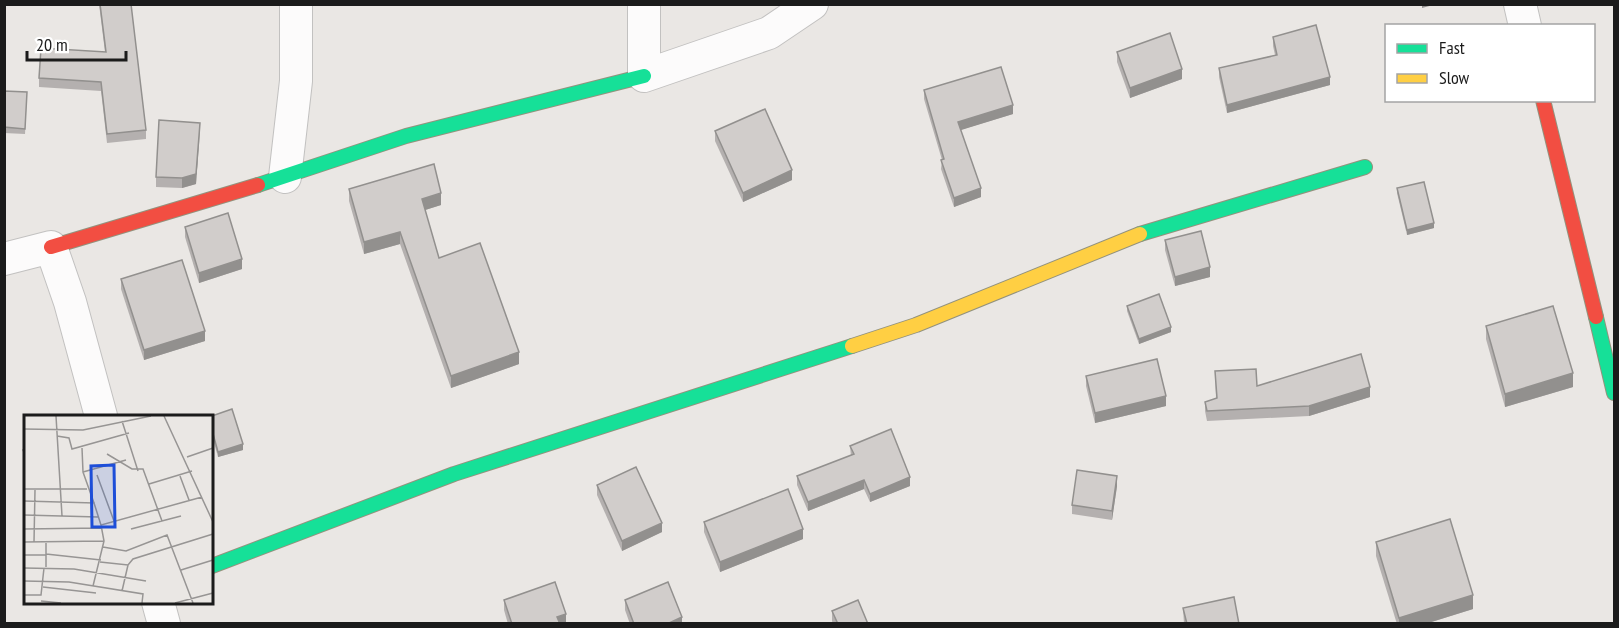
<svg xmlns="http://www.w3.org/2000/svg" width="1619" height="628" font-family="'PT Sans Narrow',sans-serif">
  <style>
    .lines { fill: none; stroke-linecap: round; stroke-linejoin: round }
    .street-casing { stroke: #c2c1c0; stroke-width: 34 }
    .fast-casing { stroke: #93927d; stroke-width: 16 }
    .slow-casing { stroke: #93927d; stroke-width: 16 }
    .jam-casing { stroke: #93927d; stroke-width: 16 }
    .street { stroke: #fcfbfb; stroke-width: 32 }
    .fast { stroke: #16e098; stroke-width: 14 }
    .slow { stroke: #ffcf43; stroke-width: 14 }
    .jam { stroke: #f24e42; stroke-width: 14 }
    .wall { fill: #b4b0af }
    .shaded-wall { fill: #92908e }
    .building { fill: #d1cdcb; stroke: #92908e; stroke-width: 1.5 }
    .inset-road { fill: none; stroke: #979594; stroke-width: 1.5 }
    .view { fill: #1d4ed8; fill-opacity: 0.15; stroke: #1d4ed8; stroke-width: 3 }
    .inset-edge { fill: none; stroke: #1b1b1b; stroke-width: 3 }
  </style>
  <rect width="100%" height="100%" fill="#eae7e4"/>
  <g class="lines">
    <defs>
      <g id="street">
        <polyline points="644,4 644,76 769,33 812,4"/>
        <polyline points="1520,4 1525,26"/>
        <polyline points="285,177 296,81 296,4"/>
        <polyline points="4,259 51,247 70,302 101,416"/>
        <polyline points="158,602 164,624"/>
      </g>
      <g id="fast">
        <polyline points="258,185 406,136 644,76"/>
        <polyline points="1140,234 1365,167"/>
        <polyline points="1596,317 1614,393"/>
        <polyline points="212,566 454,474 852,346"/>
      </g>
      <polyline id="slow" points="852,346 916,325 1140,234"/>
      <g id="jam">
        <polyline points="1543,100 1596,317"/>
        <polyline points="51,247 258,185"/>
      </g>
    </defs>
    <use href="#street" class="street-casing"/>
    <use href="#fast" class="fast-casing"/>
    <use href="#slow" class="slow-casing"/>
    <use href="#jam" class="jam-casing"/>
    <use href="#street" class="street"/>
    <use href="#fast" class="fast"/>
    <use href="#slow" class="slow"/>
    <use href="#jam" class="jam"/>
  </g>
  <g class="wall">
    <polygon points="99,4 131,4 146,130 146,139 107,143 101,91 39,87 39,78 105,52"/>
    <polygon points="1273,37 1330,85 1227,113 1219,77 1219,68 1275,55 1273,46"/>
    <polygon points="1117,52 1182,79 1130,98 1117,62"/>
    <polygon points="924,90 1013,114 960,130 981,197 954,207 941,169 942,160 924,99"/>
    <polygon points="4,91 27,92 25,134 4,133"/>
    <polygon points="715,131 792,180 743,202 715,141"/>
    <polygon points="200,132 196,184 182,188 156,187 156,177"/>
    <polygon points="1397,188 1434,228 1407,235 1397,193"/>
    <polygon points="349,189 441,205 425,210 439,258 519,364 451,388 400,244 364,254 349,201"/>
    <polygon points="185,227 242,269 199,283 185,237"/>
    <polygon points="1165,240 1210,277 1175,286 1165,250"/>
    <polygon points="121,279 205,341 144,360 121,289"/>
    <polygon points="1127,306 1171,332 1139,344 1127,311"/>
    <polygon points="1486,326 1573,387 1505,407 1486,339"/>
    <polygon points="1215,371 1257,386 1370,397 1309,416 1207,421 1205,411 1205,402 1216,398"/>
    <polygon points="1086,376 1166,406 1095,423 1086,386"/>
    <polygon points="212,417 243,450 218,457 212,436"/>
    <polygon points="850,446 910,486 870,502 864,489 808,511 797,485 797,476 851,456"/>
    <polygon points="26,449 26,463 23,455 23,450"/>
    <polygon points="597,485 662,532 622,551 597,495"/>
    <polygon points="1117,486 1112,520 1072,514 1072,505"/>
    <polygon points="704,522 803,539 720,572 704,532"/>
    <polygon points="1376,542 1473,609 1425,624 1397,624 1376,556"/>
    <polygon points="504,600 566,624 508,624 504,610"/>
    <polygon points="625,600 682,624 630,624 625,610"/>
    <polygon points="1183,608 1239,624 1184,624"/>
    <polygon points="832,611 868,624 833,624 832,621"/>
  </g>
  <g class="shaded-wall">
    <polygon points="1422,4 1437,4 1422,8"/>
    <polygon points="1182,69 1182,79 1130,98 1130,88"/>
    <polygon points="1330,77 1330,85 1227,113 1227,105"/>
    <polygon points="1013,105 1013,114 958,131 958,122"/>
    <polygon points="200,123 196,184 182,188 182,178"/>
    <polygon points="792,170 792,180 743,202 743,193"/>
    <polygon points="981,188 981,197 954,207 954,198"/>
    <polygon points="441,193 441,205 422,211 422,199"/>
    <polygon points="1434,223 1434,228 1407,235 1407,230"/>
    <polygon points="400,232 400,244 364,254 364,242"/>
    <polygon points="242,259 242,269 199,283 199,273"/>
    <polygon points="1210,267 1210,277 1175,286 1175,277"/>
    <polygon points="1171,327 1171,332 1139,344 1139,339"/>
    <polygon points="205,331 205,341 144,360 144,350"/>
    <polygon points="519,352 519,364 451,388 451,376"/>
    <polygon points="1573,373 1573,387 1505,407 1505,394"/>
    <polygon points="1370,387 1370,397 1309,416 1309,406"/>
    <polygon points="1166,396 1166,406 1095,423 1095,413"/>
    <polygon points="243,444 243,450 218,457 218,452"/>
    <polygon points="1117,476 1117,486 1112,520 1112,511"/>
    <polygon points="910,477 910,486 870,502 870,494"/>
    <polygon points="864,480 864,489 808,511 808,502"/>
    <polygon points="662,523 662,532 622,551 622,541"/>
    <polygon points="803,529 803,539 720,572 720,562"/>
    <polygon points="1473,595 1473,609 1425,624 1399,624 1399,618"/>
    <polygon points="566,614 566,624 557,624 557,617"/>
    <polygon points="682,617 682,624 667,624"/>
  </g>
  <g class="building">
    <polygon points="100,4 131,4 146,130 107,134 101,82 39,78 41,48 106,52"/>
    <polygon points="1316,25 1330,77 1227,105 1219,68 1277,55 1273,37"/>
    <polygon points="1170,33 1182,69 1130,88 1117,52"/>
    <polygon points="1001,67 1013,105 958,122 981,188 954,198 941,160 944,159 924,90"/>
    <polygon points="4,91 27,92 25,129 4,127"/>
    <polygon points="765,109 792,170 743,193 715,131"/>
    <polygon points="159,120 200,123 196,174 182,178 156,177"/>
    <polygon points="434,164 441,193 422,199 439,258 480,243 519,352 451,376 400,232 364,242 349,189"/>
    <polygon points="1424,182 1434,223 1407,230 1397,188"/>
    <polygon points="228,213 242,259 199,273 185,227"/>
    <polygon points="1201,231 1210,267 1175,277 1165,240"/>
    <polygon points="182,260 205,331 144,350 121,279"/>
    <polygon points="1159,294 1171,327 1139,339 1127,306"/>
    <polygon points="1553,306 1573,373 1505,394 1486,326"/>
    <polygon points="1361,354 1370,387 1309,406 1207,411 1205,402 1217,398 1215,371 1256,369 1257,386"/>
    <polygon points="1157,359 1166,396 1095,413 1086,376"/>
    <polygon points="232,409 243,444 218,452 212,430 212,417 209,417"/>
    <polygon points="891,429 910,477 870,494 864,480 808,502 797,476 854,454 850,446"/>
    <polygon points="26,449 26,457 23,450"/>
    <polygon points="636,467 662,523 622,541 597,485"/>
    <polygon points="1077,470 1117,476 1112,511 1072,505"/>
    <polygon points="788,489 803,529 720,562 704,522"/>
    <polygon points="1450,519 1473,595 1399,618 1376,542"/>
    <polygon points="555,582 566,614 557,617 560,624 512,624 504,600"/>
    <polygon points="668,582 682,617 667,624 634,624 625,600"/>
    <polygon points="1234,597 1239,624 1187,624 1183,608"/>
    <polygon points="858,600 868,624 838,624 832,611"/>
  </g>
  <g transform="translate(24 415)">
    <rect width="189" height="189" fill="#eae7e4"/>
    <path class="inset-road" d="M32 1 38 101M140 1 189 107M98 6 114 56M0 14 59 15 127 1M33 21 45 23 48 34 105 18M83 39 108 54H119L138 106M163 42 189 33M59 57 102 45M73 60 90 106M156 61 165 85M125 69 168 56M0 74H63M0 86 70 88 59 57 58 33M70 88 77 110M0 100 74 102M0 114 78 113M107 114 157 101M0 127 80 126M10 127 11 75M79 132 102 136 143 120 169 188M22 139 77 145M0 140H22M76 147 104 150 109 144 189 119M22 152V128M0 153 50 154 122 166M157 155 189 145M0 166 45 167 119 179 118 188M69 171 80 126 77 110 178 82M19 172 72 178M98 176 104 150M0 180H17L20 153M17 186 37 188M151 188 189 178"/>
    <path class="view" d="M90 50 91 112H68L67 51Z"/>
    <rect width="189" height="189" class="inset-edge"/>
  </g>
  <rect width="1619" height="628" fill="none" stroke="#1b1b1b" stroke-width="12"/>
  <rect x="1385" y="24" width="210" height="78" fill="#ffffff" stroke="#a4a4a4" stroke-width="1.5"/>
  <rect x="1397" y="44" width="30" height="9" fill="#16e098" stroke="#a4a4a4" stroke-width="1.5"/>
  <text x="1439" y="54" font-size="18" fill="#1b1b1b">Fast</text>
  <rect x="1397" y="74" width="30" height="9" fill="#ffcf43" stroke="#a4a4a4" stroke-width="1.5"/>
  <text x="1439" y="84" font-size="18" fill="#1b1b1b">Slow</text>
  <path d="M27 51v9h99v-9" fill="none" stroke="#1b1b1b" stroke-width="3"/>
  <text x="36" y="51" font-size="18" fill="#1b1b1b" stroke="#ffffff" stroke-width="4.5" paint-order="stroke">20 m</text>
</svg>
